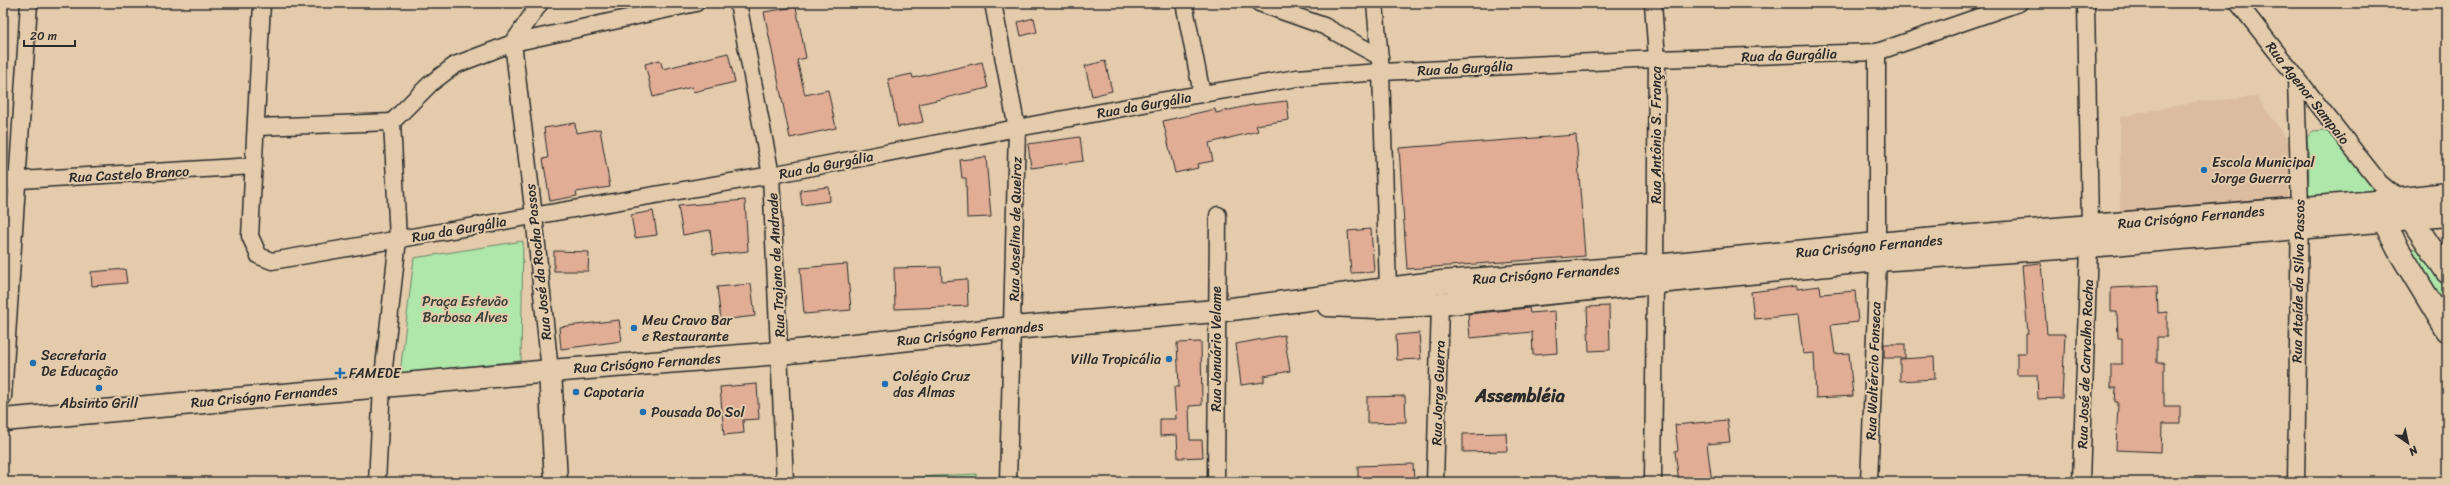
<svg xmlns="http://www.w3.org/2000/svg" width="2450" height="485" font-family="Sriracha,sans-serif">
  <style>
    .built { fill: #dbbc9f }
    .green { fill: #afe6a9; stroke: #6d886a }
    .building { fill: #e1ad95; stroke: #2b2b2b }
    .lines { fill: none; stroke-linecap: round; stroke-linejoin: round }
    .street-casing { stroke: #2b2b2b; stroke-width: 19 }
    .secondary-casing { stroke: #2b2b2b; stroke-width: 25 }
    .street { stroke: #e3cbab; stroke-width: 16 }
    .secondary { stroke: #e3cbab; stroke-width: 22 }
    .poi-dot { fill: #1f6fb2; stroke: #e3cbab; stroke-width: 1.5 }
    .labels { text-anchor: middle; stroke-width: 4; stroke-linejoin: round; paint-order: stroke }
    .street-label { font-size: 14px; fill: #2b2b2b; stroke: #e3cbab }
    .poi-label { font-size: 14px; fill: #2b2b2b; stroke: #e3cbab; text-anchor: start }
    .park-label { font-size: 14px; fill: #383e38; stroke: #e3cbab }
    .district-label { font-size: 18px; font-weight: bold; fill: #2b2b2b; stroke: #e3cbab }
  </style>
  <rect width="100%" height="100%" fill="#e3cbab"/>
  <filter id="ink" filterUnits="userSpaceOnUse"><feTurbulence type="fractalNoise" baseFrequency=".025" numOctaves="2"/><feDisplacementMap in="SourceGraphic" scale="8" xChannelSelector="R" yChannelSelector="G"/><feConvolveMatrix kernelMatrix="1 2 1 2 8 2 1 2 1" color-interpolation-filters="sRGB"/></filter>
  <g filter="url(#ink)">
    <polygon class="built" points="2257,97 2289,143 2288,197 2120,213 2120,117 2194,102"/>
    <g class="green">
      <polygon points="2326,130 2340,140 2372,183 2372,192 2308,199 2309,164 2307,137 2313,131"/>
      <polygon points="523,241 521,361 400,373 414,258"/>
      <polygon points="2419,248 2447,285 2447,317 2411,249"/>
      <polygon points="976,474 977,482 899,482 899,478"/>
    </g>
    <g class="building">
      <polygon points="796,7 806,58 797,60 805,95 828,90 836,128 790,138 764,12"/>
      <polygon points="1034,18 1037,32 1021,36 1018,22"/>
      <polygon points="728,53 735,82 693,92 692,87 653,97 645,64 660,60 663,69"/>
      <polygon points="1105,61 1112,91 1092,96 1085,66"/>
      <polygon points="982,62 988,88 919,104 923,122 898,127 888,79 912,74 913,78"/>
      <polygon points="1287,101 1289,120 1256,125 1258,131 1209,143 1213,161 1197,164 1198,168 1175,173 1163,121 1215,109 1216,113 1252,105"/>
      <polygon points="575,123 576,133 600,129 610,187 576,192 577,196 550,201 543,159 548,158 544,128"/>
      <polygon points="1576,135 1585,256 1407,269 1399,148"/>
      <polygon points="1080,137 1083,161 1031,168 1028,144"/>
      <polygon points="986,157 991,217 967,218 966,178 962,178 960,160"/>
      <polygon points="829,187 830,201 802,205 800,190"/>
      <polygon points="745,200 748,251 713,255 710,230 683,235 678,206"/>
      <polygon points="653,211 657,235 635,238 631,215"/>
      <polygon points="1371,229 1374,272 1351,273 1348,231"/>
      <polygon points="554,251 589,252 588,271 554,271"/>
      <polygon points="2041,263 2047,334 2065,334 2062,398 2038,399 2037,375 2017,375 2017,353 2026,353 2026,334 2028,334 2022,265"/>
      <polygon points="847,264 851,310 804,314 800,268"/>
      <polygon points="941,267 942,281 967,279 968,306 895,309 894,268"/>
      <polygon points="125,269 127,283 92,286 91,272"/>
      <polygon points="751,284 755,316 721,320 717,287"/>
      <polygon points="1797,286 1797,289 1820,286 1821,294 1855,291 1858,322 1831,325 1835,354 1849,353 1853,396 1816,398 1814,353 1803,354 1798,315 1754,319 1751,292"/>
      <polygon points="2157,286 2158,313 2167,312 2167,337 2157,337 2157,363 2164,363 2164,406 2180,406 2180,424 2162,424 2161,452 2116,450 2118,402 2115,402 2116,388 2111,388 2111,364 2122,364 2122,338 2118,338 2117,312 2111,312 2111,288"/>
      <polygon points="1609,306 1610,350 1589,351 1587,307"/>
      <polygon points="1529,308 1530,313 1555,311 1557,353 1533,355 1532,332 1470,338 1468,314"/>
      <polygon points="619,320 622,341 561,349 559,327"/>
      <polygon points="1419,333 1421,359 1397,360 1396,335"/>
      <polygon points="1284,335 1290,371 1264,376 1264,382 1241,385 1236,344"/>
      <polygon points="1201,342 1202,405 1189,406 1190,440 1202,440 1203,457 1178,458 1177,435 1160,436 1160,419 1176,419 1174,387 1179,387 1177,343"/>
      <rect x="1884" y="344" width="21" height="14"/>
      <polygon points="1934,357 1935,379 1900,381 1900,359"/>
      <polygon points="757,384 759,419 743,420 744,433 724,435 720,387"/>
      <polygon points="1405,396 1406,422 1367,423 1367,397"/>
      <polygon points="1727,420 1730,442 1707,444 1712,482 1679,482 1675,451 1678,450 1675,425"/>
      <polygon points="1506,433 1507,451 1463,452 1463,434"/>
      <polygon points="1413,464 1414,482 1358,482 1358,466"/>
    </g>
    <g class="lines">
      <defs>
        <g id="street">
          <polyline points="262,3 250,236 259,256 272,261 771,175 1154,102 1297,78 1381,72 1657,59 1877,52 2019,3"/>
          <polyline points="540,3 513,43 534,216 550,371"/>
          <polyline points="738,3 771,175 785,482"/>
          <polyline points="993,3 1017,129 1008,482"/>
          <polyline points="1184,3 1202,94"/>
          <polyline points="1259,3 1324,26 1380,57"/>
          <polyline points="1375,3 1381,72 1388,288"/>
          <polyline points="1653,3 1657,59 1655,266"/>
          <polyline points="2086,3 2090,226"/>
          <polyline points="2238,3 2379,182 2398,198"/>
          <polyline points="1877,52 1877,244"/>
          <polyline points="257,127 392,122 430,84 455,65 513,43 696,3"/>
          <polyline points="3,181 254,166"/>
          <polyline points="3,397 29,3"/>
          <polyline points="377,482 382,386 398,239 392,122"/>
          <polyline points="1216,482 1218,215"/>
          <polyline points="1435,482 1440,304"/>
          <polyline points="1653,482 1655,284"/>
          <polyline points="1869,482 1878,260"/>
          <polyline points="2081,482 2089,246"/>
          <polyline points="2296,482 2300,208 2296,79"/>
        </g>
        <g id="secondary">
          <polyline points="2404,208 2447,272"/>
          <polyline points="2378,209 2398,249 2447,330"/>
          <polyline points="1328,305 1376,307 1440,304 1878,260 2089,246 2447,215"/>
          <polyline points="550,371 556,482"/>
          <polyline points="3,420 550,371 780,353 1013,328 1216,311 1442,282 1655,266 1877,244 2375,202 2447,194"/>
        </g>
      </defs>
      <use href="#street" class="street-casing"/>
      <use href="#secondary" class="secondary-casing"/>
      <use href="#street" class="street"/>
      <use href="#secondary" class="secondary"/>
    </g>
  </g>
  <g class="poi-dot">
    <circle cx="2204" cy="170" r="4"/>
    <circle cx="634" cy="328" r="4"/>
    <circle cx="1169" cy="359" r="4"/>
    <circle cx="33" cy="363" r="4"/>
    <path d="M338 367h4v4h4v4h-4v4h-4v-4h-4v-4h4z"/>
    <circle cx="885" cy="384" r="4"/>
    <circle cx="99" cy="388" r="4"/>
    <circle cx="576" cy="392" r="4"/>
    <circle cx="643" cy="412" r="4"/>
  </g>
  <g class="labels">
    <g class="street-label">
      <text transform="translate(1789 55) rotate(-2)" y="5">Rua da Gurgália</text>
      <text transform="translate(1465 68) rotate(-3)" y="5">Rua da Gurgália</text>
      <text transform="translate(2308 93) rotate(52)" y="5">Rua Agenor Sampaio</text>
      <text transform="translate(1144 105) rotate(-10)" y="5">Rua da Gurgália</text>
      <text transform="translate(1656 135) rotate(-90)" y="5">Rua Antônio S. França</text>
      <text transform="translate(826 165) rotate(-11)" y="5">Rua da Gurgália</text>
      <text transform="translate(129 174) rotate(-3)" y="5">Rua Castelo Branco</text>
      <text transform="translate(2191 217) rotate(-5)" y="5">Rua Crisógno Fernandes</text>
      <text transform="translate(459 229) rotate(-10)" y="5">Rua da Gurgália</text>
      <text transform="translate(1015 229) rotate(-89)" y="5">Rua Joselino de Queiroz</text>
      <text transform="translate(1869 246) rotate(-5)" y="5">Rua Crisógno Fernandes</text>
      <text transform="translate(538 262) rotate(-96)" y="5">Rua José da Rocha Passos</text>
      <text transform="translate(776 265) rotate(-93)" y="5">Rua Trajano de Andrade</text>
      <text transform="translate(1546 274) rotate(-4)" y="5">Rua Crisógno Fernandes</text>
      <text transform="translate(2298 281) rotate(-89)" y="5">Rua Ataíde da Silva Passos</text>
      <text transform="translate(970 333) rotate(-6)" y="5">Rua Crisógno Fernandes</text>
      <text transform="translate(1216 349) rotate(-90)" y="5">Rua Januário Velame</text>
      <text transform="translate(647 363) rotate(-4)" y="5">Rua Crisógno Fernandes</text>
      <text transform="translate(2085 364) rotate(-88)" y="5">Rua José de Carvalho Rocha</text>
      <text transform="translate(1873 371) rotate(-88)" y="5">Rua Waltércio Fonseca</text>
      <text transform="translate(1438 393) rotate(-88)" y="5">Rua Jorge Guerra</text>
      <text transform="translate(264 396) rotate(-5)" y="5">Rua Crisógno Fernandes</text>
    </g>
    <g class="poi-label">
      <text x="2212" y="167">Escola Municipal<tspan x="2212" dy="16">Jorge Guerra</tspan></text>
      <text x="642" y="325">Meu Cravo Bar<tspan x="642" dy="16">e Restaurante</tspan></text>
      <text x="41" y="360">Secretaria<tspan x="41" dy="16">De Educação</tspan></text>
      <text x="1161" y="364" text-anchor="end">Villa Tropicália</text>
      <text x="349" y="378">FAMEDE</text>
      <text x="893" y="381">Colégio Cruz<tspan x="893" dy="16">das Almas</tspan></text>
      <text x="584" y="397">Capotaria</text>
      <text x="99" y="408" text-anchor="middle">Absinto Grill</text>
      <text x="651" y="417">Pousada Do Sol</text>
    </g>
    <g class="park-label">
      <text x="465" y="306">Praça Estevão<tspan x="465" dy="16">Barbosa Alves</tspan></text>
    </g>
    <g class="district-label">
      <text x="1520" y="402">Assembléia</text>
    </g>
  </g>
  <rect width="2450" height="485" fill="none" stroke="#e3cbab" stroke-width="16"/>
  <rect x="8" y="8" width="2434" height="469" fill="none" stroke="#2b2b2b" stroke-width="1.5" filter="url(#ink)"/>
  <g transform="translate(2408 443) rotate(146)" stroke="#e3cbab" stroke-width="3" paint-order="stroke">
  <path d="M0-3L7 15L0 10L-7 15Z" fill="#2b2b2b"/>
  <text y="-6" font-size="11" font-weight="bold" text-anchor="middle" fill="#2b2b2b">N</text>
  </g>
  <path d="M24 40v6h51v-6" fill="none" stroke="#2b2b2b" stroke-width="2"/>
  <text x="30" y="40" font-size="12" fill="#2b2b2b" stroke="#e3cbab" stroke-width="3" paint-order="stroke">20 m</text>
</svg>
